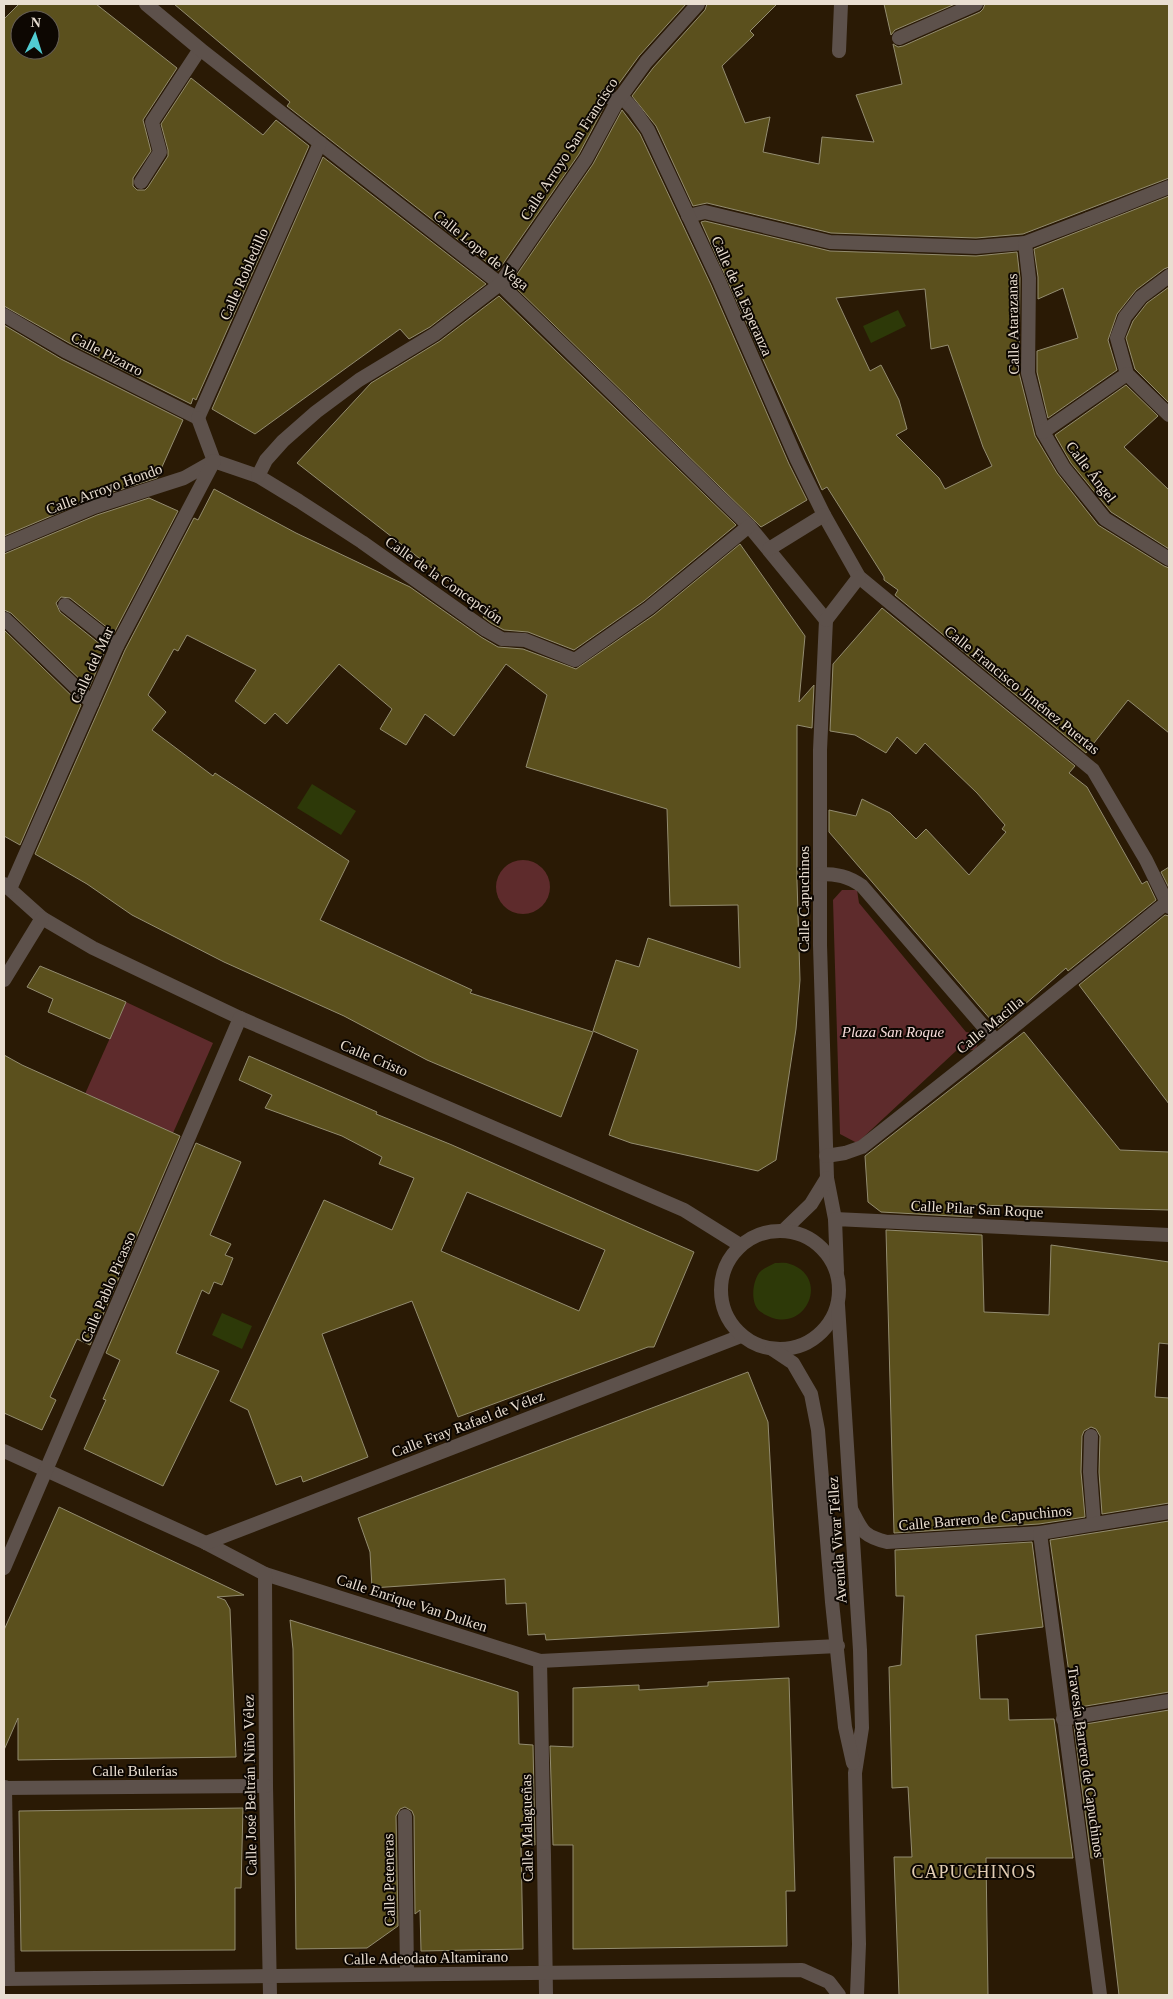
<svg xmlns="http://www.w3.org/2000/svg" width="1173" height="1999" font-family="'Times New Roman',serif">
  <style>
    .green { fill: #5e2b2c }
    .water { fill: #2d3908 }
    .building { fill: #5b501d; stroke: #938c70; fill-rule: evenodd }
    .lines { fill: none; stroke-linecap: round; stroke-linejoin: round }
    .service { stroke: #5d514b; stroke-width: 14 }
    .pedestrian { stroke: #5d514b; stroke-width: 14 }
    .minor { stroke: #5d514b; stroke-width: 14 }
    .tertiary { stroke: #5d514b; stroke-width: 14 }
    .labels { text-anchor: middle; stroke-width: 4; stroke-linejoin: round; paint-order: stroke }
    .street-label { font-size: 15px; fill: #e9ded1; stroke: #0d0702 }
    .park-label { font-size: 15px; font-style: italic; fill: #f8dddc; stroke: #0d0702 }
    .quarter-label { font-size: 18px; letter-spacing: 1px; fill: #e2cdb4; stroke: #0d0702 }
  </style>
  <rect width="100%" height="100%" fill="#2a1a05"/>
  <g class="green">
    <circle cx="523" cy="887" r="27"/>
    <polygon points="842,890 857,890 859,903 966,1032 980,1034 976,1050 957,1050 857,1143 840,1134 833,900"/>
    <polygon points="126,1002 213,1043 173,1133 85,1094"/>
  </g>
  <g class="water">
    <polygon points="898,310 906,326 871,343 863,326"/>
    <polygon points="312,784 356,811 341,835 297,808"/>
    <path d="M775 1263C779 1263 786 1262 790 1264 833 1278 803 1341 761 1312 750 1305 752 1283 759 1273 762 1269 769 1266 775 1263Z"/>
    <polygon points="222,1313 252,1326 242,1349 212,1335"/>
  </g>
  <g class="building">
    <path d="M19 4H96L177 68 143 120 151 151 133 178V186L137 190H145L148 187 168 156V150L161 124 191 78 263 135 276 120 309 146 196 400 193 398 191 404 69 343 4 306V19ZM20 20H50V50H20Z"/>
    <polygon points="174,4 686,4 639,56 615,89 608,87 601,91 600,99 605,105 579,154 498,271 287,106 290,102"/>
    <polygon points="707,4 777,4 750,31 754,35 722,66 745,123 770,117 763,152 819,164 822,137 874,142 856,95 902,84 893,44 898,47 903,46 980,12 983,9 985,4 1169,4 1169,178 1023,234 976,238 831,233 707,203 693,206 656,126 632,96 653,68 705,10"/>
    <polygon points="884,4 955,4 895,30 891,35"/>
    <polygon points="622,110 640,134 711,285 789,464 807,500 761,527 511,283 593,164"/>
    <polygon points="323,157 486,284 430,327 409,339 400,329 255,434 212,409"/>
    <polygon points="1169,196 1169,267 1164,269 1136,290 1117,314 1108,340 1117,370 1048,418 1037,372 1037,351 1078,338 1063,288 1038,299 1038,277 1034,249"/>
    <path d="M705 221 830 251 976 256 1017 252 1020 278 1019 373 1035 436 1057 473 1098 525 1164 566 1169 568V733L1128 700 1086 753 895 595 898 590 884 580V577L827 487 822 490 701 222ZM925 289 931 349 948 345 983 447 992 466 945 489 939 478 896 435 907 429 899 400 881 365 870 371 836 298Z"/>
    <polygon points="1169,287 1169,403 1135,369 1126,338 1133,321 1147,303"/>
    <polygon points="499,296 736,525 644,601 574,650 528,632 504,630 491,623 483,617 487,611 297,463 371,383 440,341"/>
    <polygon points="4,325 61,359 183,420 157,478 91,499 4,536"/>
    <polygon points="1126,385 1158,416 1124,447 1169,490 1169,549 1111,512 1071,463 1055,435"/>
    <polygon points="214,489 296,533 410,587 481,637 498,647 523,649 576,669 654,615 740,544 805,636 799,702 814,685 812,728 797,725 797,881 800,980 796,1029 776,1160 758,1171 631,1143 609,1135 638,1050 593,1031 616,960 639,967 648,938 740,968 738,905 670,906 667,809 526,767 547,695 506,664 454,736 425,714 406,745 380,729 392,709 339,664 287,724 275,713 265,724 235,701 256,670 187,635 178,651 174,649 148,695 166,712 152,730 213,776 215,773 349,861 320,920 472,990 470,993 593,1032 561,1117 427,1060 344,1016 224,962 132,915 87,884 35,854 125,650 194,518 198,520"/>
    <polygon points="149,498 178,511 114,633 70,598 61,597 56,603 60,612 106,649 89,688 11,613 4,610 4,554 97,515"/>
    <polygon points="882,608 1075,766 1069,773 1087,787 1142,884 1147,881 1156,900 1068,971 1066,968 998,1028 829,832 829,810 856,816 862,799 890,813 916,839 926,829 969,875 1006,832 1002,829 1005,825 977,793 925,743 916,754 897,737 886,753 855,735 830,731 833,664"/>
    <polygon points="4,630 81,705 20,845 4,836"/>
    <polygon points="1169,867 1169,888 1161,872"/>
    <polygon points="1165,915 1169,916 1169,1104 1079,985"/>
    <polygon points="40,966 126,1002 110,1039 48,1012 53,999 27,987"/>
    <polygon points="1024,1032 1120,1150 1169,1152 1169,1210 973,1205 972,1217 881,1212 868,1202 865,1156"/>
    <polygon points="4,1055 22,1065 180,1136 90,1345 77,1339 50,1397 56,1400 42,1430 4,1413"/>
    <path d="M249 1056 377 1112 376 1114 452 1145 694 1252 654 1347H648L458 1417 412 1301 322 1334 368 1457 303 1482 301 1476 276 1485 248 1410 230 1401 324 1200 392 1230 414 1178 379 1164 382 1157 342 1136 265 1108 272 1095 239 1080ZM467 1192 605 1250 579 1311 441 1251Z"/>
    <polygon points="196,1143 241,1162 210,1235 231,1244 225,1255 233,1258 222,1285 214,1282 209,1294 202,1290 176,1353 219,1371 163,1486 84,1449 106,1400 103,1399 120,1360 106,1353"/>
    <polygon points="886,1230 982,1235 984,1312 1049,1315 1051,1245 1169,1262 1169,1344 1159,1343 1155,1397 1169,1398 1169,1503 1102,1514 1099,1472 1100,1436 1096,1429 1091,1427 1084,1431 1082,1436 1081,1472 1085,1517 1039,1524 894,1533"/>
    <polygon points="748,1372 768,1422 779,1627 546,1640 545,1634 528,1635 526,1603 506,1604 505,1579 372,1588 370,1552 358,1518"/>
    <polygon points="59,1507 244,1595 217,1597 225,1600 230,1609 236,1757 18,1760 18,1718 4,1750 4,1630"/>
    <polygon points="1169,1521 1169,1692 1074,1708 1050,1540"/>
    <polygon points="1032,1542 1043,1627 976,1635 980,1699 1008,1699 1009,1720 1054,1719 1073,1858 986,1858 988,1995 899,1995 894,1857 912,1857 908,1787 892,1788 889,1667 901,1665 904,1596 896,1596 895,1550"/>
    <polygon points="290,1620 518,1692 519,1744 533,1745 535,1845 521,1845 523,1949 421,1951 420,1910 415,1914 414,1816 412,1811 405,1807 400,1809 396,1816 398,1926 367,1948 296,1949 293,1649"/>
    <polygon points="789,1678 795,1891 786,1891 787,1946 573,1949 573,1845 553,1845 550,1746 573,1747 573,1688 639,1685 639,1690 708,1686 708,1682"/>
    <polygon points="1169,1710 1169,1995 1119,1995 1103,1858 1091,1858 1074,1726"/>
    <polygon points="243,1808 241,1888 235,1888 235,1950 21,1951 19,1811"/>
  </g>
  <g class="lines">
    <g class="service">
      <polyline points="839,51 841,4"/>
      <polyline points="608,96 617,102"/>
      <polyline points="141,182 160,152 152,122 200,49"/>
      <polyline points="65,605 117,646"/>
      <polyline points="5,619 92,703"/>
      <polyline points="1091,1436 1090,1472 1094,1524"/>
    </g>
    <g class="pedestrian">
      <polyline points="688,216 705,212 830,242 976,247 1025,243 1088,219"/>
      <polyline points="540,1661 544,1856"/>
      <polyline points="405,1816 407,1974"/>
    </g>
    <g class="minor">
      <polyline points="146,4 200,49 500,284 749,526 826,620"/>
      <polyline points="899,38 976,4"/>
      <polyline points="621,96 634,110 648,130 719,281 797,460 824,515 859,577 1093,770 1146,860 1169,907"/>
      <polyline points="1088,219 1169,187"/>
      <polyline points="1025,243 1029,278 1028,373 1043,432 1064,468 1105,519 1169,559"/>
      <polyline points="1169,276 1141,297 1125,317 1117,338 1127,374 1169,415"/>
      <polyline points="4,315 65,351 198,418"/>
      <polyline points="198,418 320,143"/>
      <polyline points="198,418 214,461"/>
      <polyline points="1043,432 1127,374"/>
      <polyline points="214,461 258,476 299,501 362,542 486,630 502,639 525,640 575,660 649,608 749,526"/>
      <polyline points="258,476 266,460 283,441 316,412 359,380 435,334 500,284 586,159 617,102 646,62 698,4"/>
      <polyline points="4,545 94,507 184,478 214,461"/>
      <polyline points="769,549 824,515"/>
      <polyline points="826,620 820,750 820,945 827,1178 835,1219"/>
      <polyline points="826,620 859,577"/>
      <path d="M820 874C837 874 848 876 862 886L996 1041"/>
      <polyline points="4,884 42,918 93,948 240,1018 684,1210 740,1245"/>
      <polyline points="10,889 117,646 214,461"/>
      <polyline points="4,980 42,918"/>
      <polyline points="826,1156 845,1153 862,1147 996,1041 1166,903"/>
      <polyline points="784,1230 811,1204 827,1178"/>
      <polyline points="4,1451 206,1543 265,1574 540,1661 838,1646"/>
      <path d="M851 1509C862 1530 862 1536 887 1542L1040 1533 1169 1512"/>
      <polyline points="1040,1533 1100,1995"/>
      <polyline points="206,1543 741,1336"/>
      <polyline points="4,1568 240,1018"/>
      <polyline points="265,1574 266,1786 270,1995"/>
      <polyline points="1063,1719 1169,1701"/>
      <polyline points="5,1787 8,1979"/>
      <polyline points="4,1788 266,1786"/>
      <polyline points="544,1856 546,1995"/>
      <polyline points="4,1979 802,1970 829,1982 839,1995"/>
    </g>
    <g class="tertiary">
      <circle cx="780" cy="1290" r="59"/>
      <polyline points="837,1271 835,1219 1169,1235"/>
      <polyline points="838,1305 860,1650 862,1728 855,1773 859,1944 857,1995"/>
      <polyline points="772,1349 793,1363 811,1394 818,1430 832,1602 845,1727 853,1763"/>
    </g>
  </g>
  <g class="labels">
    <g class="street-label">
      <text transform="translate(569 149) rotate(-57)" y="5">Calle Arroyo San Francisco</text>
      <text transform="translate(481 250) rotate(39)" y="5">Calle Lope de Vega</text>
      <text transform="translate(244 274) rotate(-66)" y="5">Calle Robledillo</text>
      <text transform="translate(742 296) rotate(66)" y="5">Calle de la Esperanza</text>
      <text transform="translate(1013 324) rotate(-91)" y="5">Calle Atarazanas</text>
      <text transform="translate(107 354) rotate(27)" y="5">Calle Pizarro</text>
      <text transform="translate(1091 472) rotate(53)" y="5">Calle Ángel</text>
      <text transform="translate(104 489) rotate(-20)" y="5">Calle Arroyo Hondo</text>
      <text transform="translate(444 580) rotate(35)" y="5">Calle de la Concepción</text>
      <text transform="translate(92 665) rotate(-65)" y="5">Calle del Mar</text>
      <text transform="translate(1022 690) rotate(39)" y="5">Calle Francisco Jiménez Puertas</text>
      <text transform="translate(804 899) rotate(-90)" y="5">Calle Capuchinos</text>
      <text transform="translate(990 1025) rotate(-39)" y="5">Calle Macilla</text>
      <text transform="translate(374 1058) rotate(23)" y="5">Calle Cristo</text>
      <text transform="translate(977 1209) rotate(3)" y="5">Calle Pilar San Roque</text>
      <text transform="translate(108 1287) rotate(-67)" y="5">Calle Pablo Picasso</text>
      <text transform="translate(468 1424) rotate(-21)" y="5">Calle Fray Rafael de Vélez</text>
      <text transform="translate(985 1518) rotate(-5)" y="5">Calle Barrero de Capuchinos</text>
      <text transform="translate(837 1540) rotate(-94)" y="5">Avenida Vivar Téllez</text>
      <text transform="translate(412 1603) rotate(18)" y="5">Calle Enrique Van Dulken</text>
      <text transform="translate(1086 1762) rotate(82)" y="5">Travesía Barrero de Capuchinos</text>
      <text x="135" y="1776">Calle Bulerías</text>
      <text transform="translate(250 1785) rotate(-91)" y="5">Calle José Beltrán Niño Vélez</text>
      <text transform="translate(527 1828) rotate(-91)" y="5">Calle Malagueñas</text>
      <text transform="translate(389 1880) rotate(-91)" y="5">Calle Peteneras</text>
      <text transform="translate(426 1958) rotate(-1)" y="5">Calle Adeodato Altamirano</text>
    </g>
    <g class="park-label">
      <text x="893" y="1037">Plaza San Roque</text>
    </g>
    <g class="quarter-label">
      <text x="974" y="1878">CAPUCHINOS</text>
    </g>
  </g>
  <rect width="1173" height="1999" fill="none" stroke="#e9ded1" stroke-width="10"/>
  <g transform="translate(35 35) rotate(4)"><circle r="24" fill="#0d0702" stroke="#655d55"/>
  <path d="M0-4L9 19L0 12L-9 19Z" fill="#51ccd2"/>
  <text y="-8" font-size="14" font-weight="bold" text-anchor="middle" fill="#e9ded1">N</text>
  </g>
</svg>
